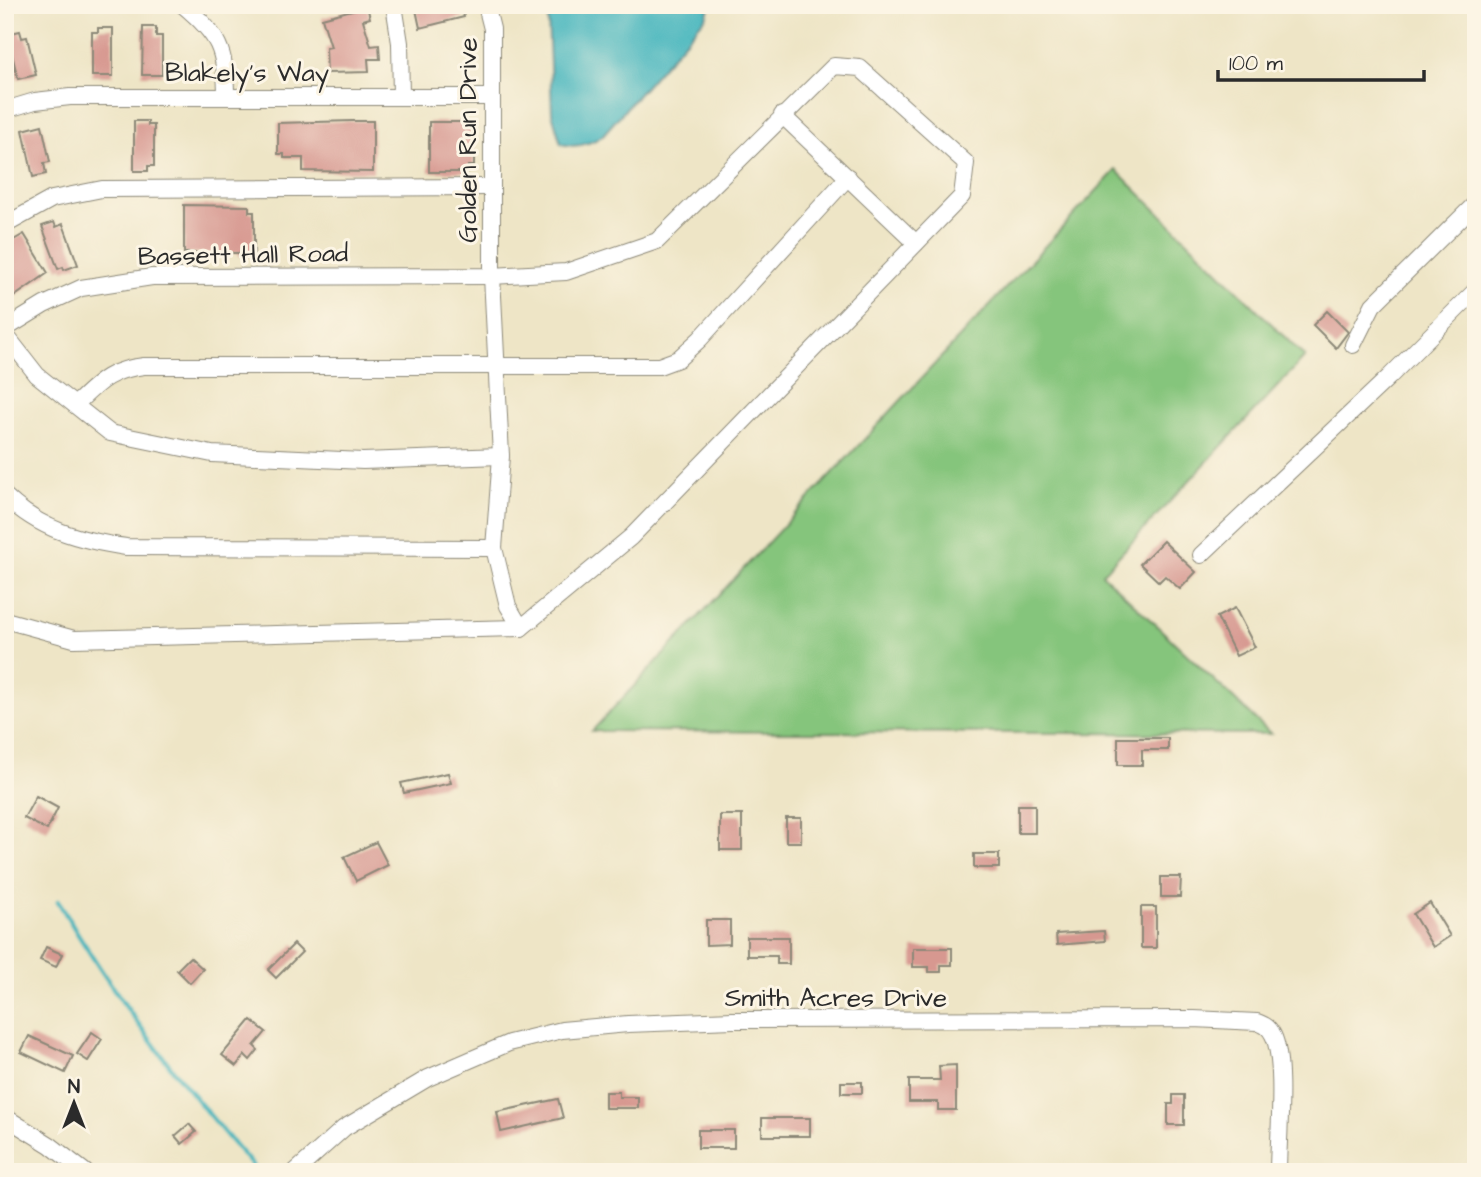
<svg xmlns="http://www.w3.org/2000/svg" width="1481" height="1177" font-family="'Architects Daughter',sans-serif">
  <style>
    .green { fill: #85c57c; stroke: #587854; stroke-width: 2 }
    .water { fill: #45b5bd; stroke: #387074; stroke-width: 2 }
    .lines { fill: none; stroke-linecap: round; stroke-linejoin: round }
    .stream { stroke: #45b5bd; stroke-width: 4.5 }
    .building { fill: #d79890 }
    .minor-casing { stroke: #8c8878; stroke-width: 18 }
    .minor { stroke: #fff; stroke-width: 16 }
    .labels { text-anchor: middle; stroke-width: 6; stroke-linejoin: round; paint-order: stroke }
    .street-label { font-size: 26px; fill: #2b2b2b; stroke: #fcf5e5 }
  </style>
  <rect width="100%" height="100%" fill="#fcf5e5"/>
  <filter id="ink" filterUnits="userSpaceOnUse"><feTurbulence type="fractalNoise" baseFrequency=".0143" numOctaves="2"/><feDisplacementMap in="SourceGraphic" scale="14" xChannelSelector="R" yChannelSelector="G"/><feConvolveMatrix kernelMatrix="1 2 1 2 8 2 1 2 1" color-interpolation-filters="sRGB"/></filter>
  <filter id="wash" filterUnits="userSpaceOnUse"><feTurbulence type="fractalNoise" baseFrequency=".00686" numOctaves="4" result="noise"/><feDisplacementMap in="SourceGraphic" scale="28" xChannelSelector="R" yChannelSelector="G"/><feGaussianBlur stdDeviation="1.57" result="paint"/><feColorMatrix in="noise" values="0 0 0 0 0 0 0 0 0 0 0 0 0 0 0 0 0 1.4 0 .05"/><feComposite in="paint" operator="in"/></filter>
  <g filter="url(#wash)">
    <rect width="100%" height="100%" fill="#eee5c6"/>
    <polygon class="green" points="1116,170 1305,357 1102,574 1271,734 592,731"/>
    <path class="water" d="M710 5 706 17 602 136C589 145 576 148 561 144L552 113 548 17 550 5Z"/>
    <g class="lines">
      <path class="stream" d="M58 901C117 1002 181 1084 258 1172"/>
    </g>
    <g id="blocks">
      <g class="building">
        <polygon points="415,5 461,5 464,17 420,28"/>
        <polygon points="367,6 370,18 363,20 371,46 379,45 380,59 368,59 369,72 327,73 326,48 331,47 322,18"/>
        <polygon points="143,27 156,27 156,36 162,36 162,75 142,75"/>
        <polygon points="98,28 113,28 113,76 92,76 92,32 98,32"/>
        <polygon points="20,31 22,38 27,37 36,75 18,79 7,34"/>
        <polygon points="134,121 148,121 148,125 154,125 154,166 148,166 148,171 134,171"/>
        <polygon points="353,121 373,121 373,172 303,171 303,158 284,158 284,154 278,154 278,123"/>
        <polygon points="429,122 474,122 474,166 468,166 468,172 429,172"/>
        <polygon points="42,125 50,162 44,163 46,174 33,177 23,130"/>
        <polygon points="184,205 249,206 249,212 254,212 254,256 239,256 239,253 184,253"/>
        <polygon points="54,222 56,227 63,224 78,265 64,270 63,267 58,269 42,226"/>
        <polygon points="24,234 48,273 5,303 5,245"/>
        <polygon points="1327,311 1348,332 1336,348 1313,325"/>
        <polygon points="1163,541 1196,572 1180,589 1165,576 1159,582 1140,564"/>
        <polygon points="1235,608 1255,647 1236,656 1217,617"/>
        <polygon points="1118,738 1168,738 1168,750 1142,750 1142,765 1118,765"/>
        <polygon points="448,773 451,783 404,793 401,783"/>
        <polygon points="36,796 58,808 47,830 24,818"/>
        <rect x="1018" y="805" width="17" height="28"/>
        <rect x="720" y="815" width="22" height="35"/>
        <rect x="786" y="818" width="15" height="24"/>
        <polygon points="376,842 388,865 356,881 344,857"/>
        <rect x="974" y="854" width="25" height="14"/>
        <polygon points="1161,877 1181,877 1180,897 1161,897"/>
        <polygon points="1430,903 1450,936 1433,947 1413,914"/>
        <rect x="1141" y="907" width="15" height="41"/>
        <polygon points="706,920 730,920 730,944 706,945"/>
        <polygon points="1104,931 1105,941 1057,945 1056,934"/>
        <polygon points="747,937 789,937 789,964 777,964 777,956 747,956"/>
        <polygon points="294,944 302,952 276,978 268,970"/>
        <polygon points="46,947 62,954 56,967 40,960"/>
        <polygon points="913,948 952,948 952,965 941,965 941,972 929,972 929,967 913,967"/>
        <polygon points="190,957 203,969 190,983 177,970"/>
        <polygon points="251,1020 266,1032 254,1046 258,1050 250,1060 245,1055 236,1066 222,1055"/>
        <polygon points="92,1032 102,1039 88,1061 77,1054"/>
        <polygon points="29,1036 73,1056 65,1073 21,1052"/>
        <polygon points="956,1065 956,1110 938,1110 938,1102 909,1102 909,1080 940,1080 939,1066"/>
        <rect x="841" y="1082" width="21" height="11"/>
        <polygon points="605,1092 619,1092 619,1097 638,1097 638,1108 605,1108"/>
        <polygon points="1173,1095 1184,1095 1184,1125 1168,1125 1168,1104 1173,1104"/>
        <polygon points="558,1099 563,1118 501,1132 497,1112"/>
        <rect x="762" y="1118" width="48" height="18"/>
        <polygon points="189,1124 196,1132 182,1144 175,1136"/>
        <rect x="698" y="1130" width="36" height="18"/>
      </g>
    </g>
  </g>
  <g filter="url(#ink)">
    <use href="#blocks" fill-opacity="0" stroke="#8c8878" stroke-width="2"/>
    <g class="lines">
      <defs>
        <g id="minor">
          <path d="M183 5C219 35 226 50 226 97"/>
          <polyline points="394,5 400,43 401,96"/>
          <polyline points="486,5 492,29 492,276 501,456 494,548 508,606 521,628"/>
          <polyline points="5,110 35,101 70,97 492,97"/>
          <polyline points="782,115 916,243"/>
          <polyline points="5,225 52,199 102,189 492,187"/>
          <polyline points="5,329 44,305 81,288 152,277 492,276 566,272 657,241 834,66 860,68 966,163 962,196 631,537 521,628 74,639 5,620"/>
          <polyline points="5,334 37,375 110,433 212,454 363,461 501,456"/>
          <polyline points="1353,345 1373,305 1476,203"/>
          <path d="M75 405C99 382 109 370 144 366H659L678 359 700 339 848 177"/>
          <path d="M5 496C40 530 79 540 126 547L494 548"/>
          <polyline points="1201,555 1389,377 1476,290"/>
          <polyline points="5,1117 50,1145 85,1172"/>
          <path d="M295 1172 344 1128 428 1078 509 1043 562 1030 628 1024 733 1020 1194 1019 1257 1022C1265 1025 1269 1027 1273 1035 1286 1061 1278 1140 1278 1172"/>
        </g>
      </defs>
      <use href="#minor" class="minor-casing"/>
      <use href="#minor" class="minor"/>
    </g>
  </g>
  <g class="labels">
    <g class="street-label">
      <text x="247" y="81">Blakely's Way</text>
      <text transform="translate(467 140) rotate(-90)" y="9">Golden Run Drive</text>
      <text transform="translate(243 254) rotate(-1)" y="9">Bassett Hall Road</text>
      <text x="836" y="1006">Smith Acres Drive</text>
    </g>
  </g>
  <rect width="1481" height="1177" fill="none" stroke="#fcf5e5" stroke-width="28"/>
  <g transform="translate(74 1103)" stroke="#fcf5e5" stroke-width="5" paint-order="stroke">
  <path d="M0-5L12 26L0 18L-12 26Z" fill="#2b2b2b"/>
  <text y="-10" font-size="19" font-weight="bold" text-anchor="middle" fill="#2b2b2b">N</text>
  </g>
  <path d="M1218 70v10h206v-10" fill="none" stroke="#2b2b2b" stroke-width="3.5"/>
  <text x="1229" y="70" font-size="21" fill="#2b2b2b" stroke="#fcf5e5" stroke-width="5" paint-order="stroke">100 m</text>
</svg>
